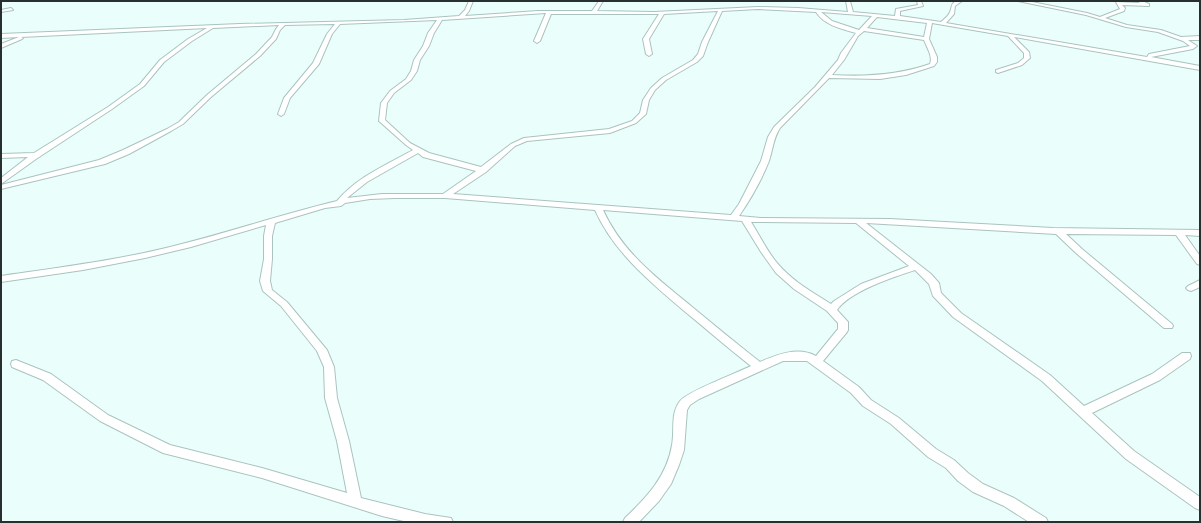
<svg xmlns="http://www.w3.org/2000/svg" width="1201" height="523" font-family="Rubik,sans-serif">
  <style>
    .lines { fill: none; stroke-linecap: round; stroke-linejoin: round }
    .minor-casing { stroke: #aac3bf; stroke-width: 2 }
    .minor { fill: #fff; fill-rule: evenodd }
  </style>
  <rect width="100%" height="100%" fill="#eafffc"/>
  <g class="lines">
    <defs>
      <g id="minor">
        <path d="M469 1H473L469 11 465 16 538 11H592L599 1H603L597 11 654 12 758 7 798 8 848 12 846 1H850L853 12 895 16 896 9 918 5 917 1H921L923 6 900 11V16L941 22C944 19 948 17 950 12 953 5 950 1 962 1L955 6 954 14 946 23 1147 57 1149 54 1190 46 1183 41 1158 32 1126 27 1086 15 1018 1H1027L1087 13 1100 17 1120 9 1116 2 1140 3 1137 1H1142L1149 4V6L1122 5 1125 8 1124 11 1105 18 1127 25 1161 30 1181 37 1200 36V40H1188L1197 46 1193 49 1151 57 1200 66V70L1014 37 1029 52 1030 58 1022 65 998 73 996 72V70L1018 63 1024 58V53L1008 36 932 23 929 39 937 57V62L934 66 906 75 880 79 829 78 780 128C773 139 773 149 769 161 762 179 750 200 739 216L761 218 890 219 1053 228 1200 230V236L1185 235 1200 256V265L1197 264 1176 235 1066 234 1082 249 1172 324 1173 326 1172 328H1164L1076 253 1056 234 866 223 931 274 939 283 941 293 961 313 1050 375 1084 406 1152 374 1182 353H1190L1191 356 1190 359 1160 380 1092 413 1134 451 1200 497V510L1195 508 1126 459 1042 381 953 317 933 296 929 284 915 270C894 277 850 291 837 310L848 322V330L847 332 823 361 859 387 871 400 899 418 936 449 954 460 968 473 983 484 1014 498 1046 518 1048 522H1029L1004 506 973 492 958 481 946 468 928 457 891 424 863 406 851 393 807 361H783L699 399 690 405 687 410 684 450 679 465 671 484 659 501 639 522H623L625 518C647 497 667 476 672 445 675 430 670 414 680 401 688 391 737 373 751 366 728 348 705 328 683 310 648 280 614 252 595 210L445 198H395L370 199 345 203 341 206 325 208 275 223 272 236V259L270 281 272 290 287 302 327 350 334 367 337 398 349 441 361 498 425 514 451 518 453 522H408L382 516 262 478 163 453 100 421 43 380 12 367 11 364 12 361 16 360 51 374 108 415 170 445 262 468 347 493 337 441 325 398 324 367 317 351 281 306 263 291 260 281 264 259V236L266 225 191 247 145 258 83 270 1 282V276C56 268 112 261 166 248 224 234 279 215 337 201 357 177 386 165 413 150L406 145 379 121 381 103 390 91 406 79 411 71 414 60 423 46 428 33 437 20 340 24 332 34 319 64 290 98 284 114 281 116 278 114 284 98 313 63 327 34 335 24 285 25 280 30 276 39 260 56 211 97 183 124 171 131 129 154 105 164 1 189V185L99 160 123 150 167 129 179 122 207 95 256 54 272 37 276 29 279 25 213 28 192 41 164 62 144 86 112 109 36 159 1 184V178L28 157 1 158V154L34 153 108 107 140 84 160 60 188 39 207 28 21 37 23 38 22 39 1 48V44L19 37 1 38V34L240 24 404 20 459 16 465 10ZM758 9 816 12C824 25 842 29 856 33L841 53 838 60 815 87 774 127 768 137 761 161 739 204 731 215 453 194 486 172 515 146 527 141 610 133 636 123 646 114 649 100 655 90 666 80 697 62 703 56 708 42 722 11ZM718 11 702 42 698 54 693 60 662 78 651 88 643 100 640 113 632 121 609 129 524 138 511 144 481 167 429 153 410 143 385 120 387 103 394 93 411 80 417 71 420 60 429 46 434 33 442 20 546 13 534 41 537 43 540 41 551 14H659L643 39 646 54 649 56 652 54 649 39 664 14ZM821 12 872 16 859 30 832 21ZM877 17 927 23 924 37 867 28ZM864 31 924 40C927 48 933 56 930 64 898 75 866 77 832 75L844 60 858 36ZM418 153 423 157 476 171 443 194H382L347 198 367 182ZM603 210 742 221 761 252 776 273 794 289 827 311 838 323V329L816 356C798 346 776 355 760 362 737 344 714 325 691 306 657 278 622 252 603 210ZM751 222 856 223 909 266 861 284 834 301 831 304C812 292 792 281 777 263 767 251 760 236 751 222Z"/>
        <polygon points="11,8 13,10 1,12 1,10"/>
        <polygon points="1200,280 1200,287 1191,291 1188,290 1186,288 1188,286"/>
      </g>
    </defs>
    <use href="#minor" class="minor-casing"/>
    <use href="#minor" class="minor"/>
  </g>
  <rect width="1201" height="523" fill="none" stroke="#27302f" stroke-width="4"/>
</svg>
